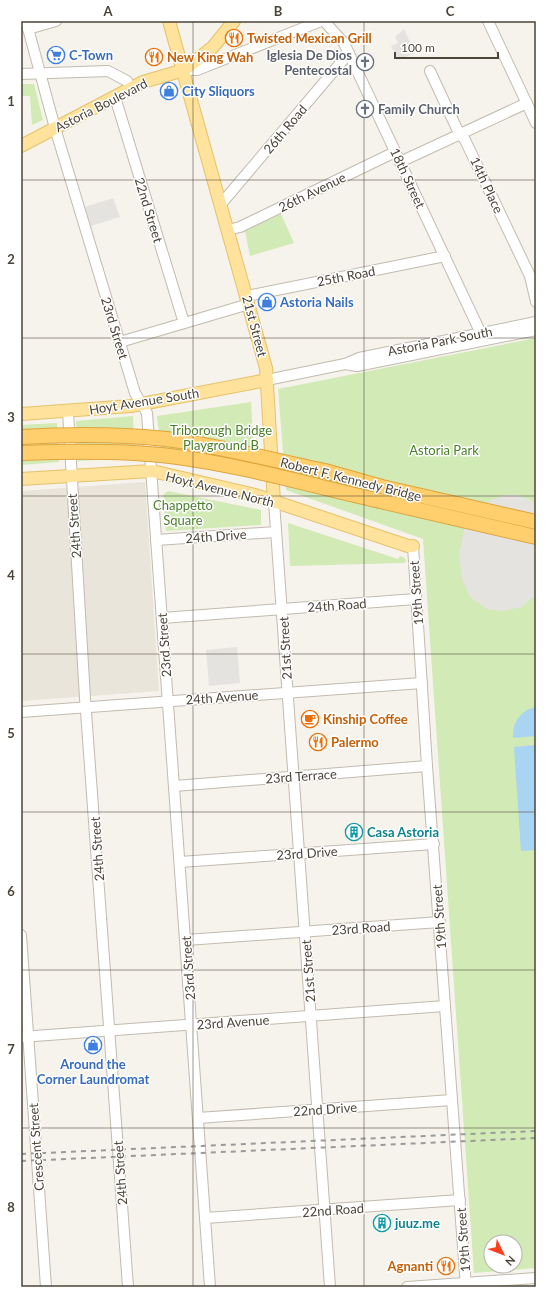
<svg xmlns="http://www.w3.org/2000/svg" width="557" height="1308" font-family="Lato,sans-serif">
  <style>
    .residential { fill: #eae5da }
    .green { fill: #d2eab5; fill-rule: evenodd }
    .parking { fill: #e5e3e0 }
    .water { fill: #a9d4f2 }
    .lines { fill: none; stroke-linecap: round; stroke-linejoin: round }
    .minor-casing { stroke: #c2bbae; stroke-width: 12 }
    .major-casing { stroke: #e6c16a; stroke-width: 14 }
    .highway-casing { stroke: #e0a43c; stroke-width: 16 }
    .minor { stroke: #fff; stroke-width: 10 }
    .major { stroke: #ffe39c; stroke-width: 12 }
    .highway { stroke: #ffcf6e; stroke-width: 14 }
    .rail { stroke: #9a9a9a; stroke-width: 2; stroke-dasharray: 5 5; stroke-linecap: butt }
    .highway-bridge-casing { stroke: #e0a43c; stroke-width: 16; stroke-linecap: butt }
    .highway-bridge { stroke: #ffcf6e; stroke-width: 14 }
    .grid { fill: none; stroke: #4b4439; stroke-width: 1; stroke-opacity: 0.55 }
    .labels { text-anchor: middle; stroke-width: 3; stroke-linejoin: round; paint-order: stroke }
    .food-label { font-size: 13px; font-weight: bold; fill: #c56008; stroke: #fff; text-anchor: start }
    .shop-label { font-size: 13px; font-weight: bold; fill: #366cbe; stroke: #fff; text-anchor: start }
    .worship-label { font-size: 13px; font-weight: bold; fill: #5b616d; stroke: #fff; text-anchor: end }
    .street-label { font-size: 13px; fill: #4b4439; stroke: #fff }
    .park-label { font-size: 13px; fill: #4a7f2a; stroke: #fff }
    .culture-label { font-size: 13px; font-weight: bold; fill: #0d838f; stroke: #fff; text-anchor: start }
    .neatline { fill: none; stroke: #4b4439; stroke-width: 1.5 }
    .grid-label { font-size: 13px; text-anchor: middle; font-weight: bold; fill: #4b4439 }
  </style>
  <rect width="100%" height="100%" fill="#f6f3ec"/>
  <polygon class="residential" points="145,482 159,691 21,701 21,491"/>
  <g class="green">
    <polygon points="21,84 34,84 43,120 32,125 30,96 21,96"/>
    <polygon points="281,214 294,243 250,256 245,231"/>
    <path d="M536 338V1268L474 1273 423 539 286 490 278 389ZM491 1242H515V1266H491Z"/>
    <polygon points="251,402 255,477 162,456 157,416"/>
    <polygon points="133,416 135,458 78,461 76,421"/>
    <polygon points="57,423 59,462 21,465 21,425"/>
    <polygon points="168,491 261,510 261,525 166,531 163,495"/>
    <polygon points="288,523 398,559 400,556 405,558 406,561 405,563 290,566"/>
  </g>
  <g class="parking">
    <polygon points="404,29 415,53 398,60 391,46 398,43 395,37"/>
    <polygon points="113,198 120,217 91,226 85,207"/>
    <polygon points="504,495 518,495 536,503 536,594 522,607 502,611 487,609 470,597 462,579 459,554 465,525 472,527 477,510 489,501"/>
    <polygon points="237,647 240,683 209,686 206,650"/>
  </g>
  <g class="water">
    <path d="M536 707V736L513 738C512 722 521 710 536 707Z"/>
    <polygon points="536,745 536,850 521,851 514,747"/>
  </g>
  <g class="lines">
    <defs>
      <g id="minor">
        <polyline points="26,21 55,128 135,393 147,413 210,1287"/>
        <polyline points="324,21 344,43 484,340"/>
        <polyline points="488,21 536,123"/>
        <polyline points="28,29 56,21"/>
        <polyline points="184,70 197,70 321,21"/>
        <polyline points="430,71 457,129 465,140 530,276 536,302"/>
        <polyline points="21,74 108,71 127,81 131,88"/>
        <polyline points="115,97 184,323"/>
        <polyline points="400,162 527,103"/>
        <polyline points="221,204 349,53"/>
        <polyline points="228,230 240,227 395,152"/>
        <polyline points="247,296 445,256"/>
        <polyline points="120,342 249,304"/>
        <polyline points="345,364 357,366 536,330"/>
        <polyline points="267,380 345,364 359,358 536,322"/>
        <polyline points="68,412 85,698 128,1287"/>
        <polyline points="274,502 330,1287"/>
        <polyline points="156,540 276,532"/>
        <polyline points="413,546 427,766 466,1287"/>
        <polyline points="162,618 416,599"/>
        <polyline points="21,712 422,683"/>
        <polyline points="174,786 427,766"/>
        <polyline points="180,862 434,844"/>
        <polyline points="21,935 46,1287"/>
        <polyline points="186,940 440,922"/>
        <polyline points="21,1037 445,1006"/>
        <polyline points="198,1118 452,1100"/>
        <polyline points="205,1218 460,1200"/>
        <polyline points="407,1287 536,1278"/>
      </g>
      <g id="major">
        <polyline points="169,21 266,368 274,502"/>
        <polyline points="21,146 143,82 184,70 213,47 234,21"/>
        <polyline points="21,414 131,406 267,380"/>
        <polyline points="21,479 152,471 255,495 408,546 413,546"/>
      </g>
      <g id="highway">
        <polyline points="325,471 382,487 536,522"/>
        <polyline points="380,501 536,537"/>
      </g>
    </defs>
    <use href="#minor" class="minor-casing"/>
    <use href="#major" class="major-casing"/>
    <use href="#highway" class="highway-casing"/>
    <use href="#minor" class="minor"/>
    <use href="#major" class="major"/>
    <use href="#highway" class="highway"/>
    <g class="rail">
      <polyline points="21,1154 536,1131"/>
      <polyline points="21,1161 536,1138"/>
    </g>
    <defs>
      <g id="highway-bridge">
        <path d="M21 437C69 434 118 434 167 439 220 446 272 460 325 471"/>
        <path d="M21 453C70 451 120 450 170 456 241 465 310 485 380 501"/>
      </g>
    </defs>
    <use href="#highway-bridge" class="highway-bridge-casing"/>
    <use href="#highway-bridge" class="highway-bridge"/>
  </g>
  <path class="grid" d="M193 21V1287M364 21V1287M21 180H536M21 338H536M21 496H536M21 654H536M21 812H536M21 970H536M21 1128H536"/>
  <defs>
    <symbol id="restaurant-ring" viewBox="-11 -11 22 22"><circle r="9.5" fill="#fff" stroke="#e8710a" stroke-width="1.5"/><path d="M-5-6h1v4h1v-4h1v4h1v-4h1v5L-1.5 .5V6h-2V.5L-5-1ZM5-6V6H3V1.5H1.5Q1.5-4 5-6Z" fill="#e8710a"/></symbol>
    <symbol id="supermarket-ring" viewBox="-11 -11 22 22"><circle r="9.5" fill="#fff" stroke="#3f7fe0" stroke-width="1.5"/><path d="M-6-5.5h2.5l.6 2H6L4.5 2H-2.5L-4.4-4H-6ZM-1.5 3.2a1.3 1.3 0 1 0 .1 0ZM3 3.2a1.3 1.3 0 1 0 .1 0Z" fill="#3f7fe0"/></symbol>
    <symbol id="church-ring" viewBox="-11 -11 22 22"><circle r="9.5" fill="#fff" stroke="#6b7280" stroke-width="1.5"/><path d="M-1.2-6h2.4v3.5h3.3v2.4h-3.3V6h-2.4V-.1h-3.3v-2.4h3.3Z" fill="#6b7280"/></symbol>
    <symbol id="shop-ring" viewBox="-11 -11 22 22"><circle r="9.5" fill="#fff" stroke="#3f7fe0" stroke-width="1.5"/><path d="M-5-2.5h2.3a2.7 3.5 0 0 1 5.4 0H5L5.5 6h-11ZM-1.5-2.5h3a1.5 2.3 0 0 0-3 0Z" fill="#3f7fe0"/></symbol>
    <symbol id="cafe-ring" viewBox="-11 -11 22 22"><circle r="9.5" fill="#fff" stroke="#e8710a" stroke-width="1.5"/><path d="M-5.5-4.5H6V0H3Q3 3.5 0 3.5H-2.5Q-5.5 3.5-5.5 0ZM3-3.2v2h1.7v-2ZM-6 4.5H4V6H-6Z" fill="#e8710a"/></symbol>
    <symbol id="building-ring" viewBox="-11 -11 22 22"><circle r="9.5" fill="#fff" stroke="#0f9aa8" stroke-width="1.5"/><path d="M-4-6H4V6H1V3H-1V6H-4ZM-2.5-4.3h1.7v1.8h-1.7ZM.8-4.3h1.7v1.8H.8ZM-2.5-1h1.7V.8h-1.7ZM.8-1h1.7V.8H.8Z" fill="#0f9aa8"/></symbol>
  </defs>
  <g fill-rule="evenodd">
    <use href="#restaurant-ring" x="224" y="28" width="20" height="20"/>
    <use href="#supermarket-ring" x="46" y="45" width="20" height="20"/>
    <use href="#restaurant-ring" x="144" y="47" width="20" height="20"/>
    <use href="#church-ring" x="355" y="52" width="20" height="20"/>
    <use href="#shop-ring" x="159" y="81" width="20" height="20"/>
    <use href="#church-ring" x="355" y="99" width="20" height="20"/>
    <use href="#shop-ring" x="257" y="292" width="20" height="20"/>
    <use href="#cafe-ring" x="300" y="709" width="20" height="20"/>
    <use href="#restaurant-ring" x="308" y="732" width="20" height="20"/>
    <use href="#building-ring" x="344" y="822" width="20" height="20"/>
    <use href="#shop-ring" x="83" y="1035" width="20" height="20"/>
    <use href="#building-ring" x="372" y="1213" width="20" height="20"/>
    <use href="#restaurant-ring" x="436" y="1256" width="20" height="20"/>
  </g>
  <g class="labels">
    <g class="food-label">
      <text x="247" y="43">Twisted Mexican Grill</text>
      <text x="167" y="62">New King Wah</text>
      <text x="323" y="724">Kinship Coffee</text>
      <text x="331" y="747">Palermo</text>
      <text x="433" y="1271" text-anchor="end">Agnanti</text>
    </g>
    <g class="shop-label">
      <text x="69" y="60">C-Town</text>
      <text x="182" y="96">City Sliquors</text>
      <text x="280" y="307">Astoria Nails</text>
      <text x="93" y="1069" text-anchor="middle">Around the<tspan x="93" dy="15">Corner Laundromat</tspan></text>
    </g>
    <g class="worship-label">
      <text x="352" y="60">Iglesia De Dios<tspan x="352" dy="15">Pentecostal</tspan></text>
      <text x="378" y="114" text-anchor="start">Family Church</text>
    </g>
    <g class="street-label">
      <text transform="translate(101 105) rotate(-27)" y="5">Astoria Boulevard</text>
      <text transform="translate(285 129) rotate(-50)" y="5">26th Road</text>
      <text transform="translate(408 178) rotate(65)" y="5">18th Street</text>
      <text transform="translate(487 185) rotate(65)" y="5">14th Place</text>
      <text transform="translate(312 192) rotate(-26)" y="5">26th Avenue</text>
      <text transform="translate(149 210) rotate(73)" y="5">22nd Street</text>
      <text transform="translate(346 276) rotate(-11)" y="5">25th Road</text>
      <text transform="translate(255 326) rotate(75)" y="5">21st Street</text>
      <text transform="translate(115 328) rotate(73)" y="5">23rd Street</text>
      <text transform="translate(440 341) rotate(-11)" y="5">Astoria Park South</text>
      <text transform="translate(144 401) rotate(-9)" y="5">Hoyt Avenue South</text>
      <text transform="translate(351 479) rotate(14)" y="5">Robert F. Kennedy Bridge</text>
      <text transform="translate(220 489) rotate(14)" y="5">Hoyt Avenue North</text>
      <text transform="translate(74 526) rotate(-94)" y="5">24th Street</text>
      <text transform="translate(216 536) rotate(-4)" y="5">24th Drive</text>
      <text transform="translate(416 593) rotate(-94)" y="5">19th Street</text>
      <text transform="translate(337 605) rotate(-4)" y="5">24th Road</text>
      <text transform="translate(164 645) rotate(-94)" y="5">23rd Street</text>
      <text transform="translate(285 648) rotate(-93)" y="5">21st Street</text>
      <text transform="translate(222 697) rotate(-4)" y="5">24th Avenue</text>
      <text transform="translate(301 776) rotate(-4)" y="5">23rd Terrace</text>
      <text transform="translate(97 849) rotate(-94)" y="5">24th Street</text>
      <text transform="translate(307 853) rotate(-4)" y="5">23rd Drive</text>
      <text transform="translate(439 917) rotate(-94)" y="5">19th Street</text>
      <text transform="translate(361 928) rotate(-4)" y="5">23rd Road</text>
      <text transform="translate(188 968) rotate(-94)" y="5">23rd Street</text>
      <text transform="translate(308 971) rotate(-94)" y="5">21st Street</text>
      <text transform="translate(233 1022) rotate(-4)" y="5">23rd Avenue</text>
      <text transform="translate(325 1109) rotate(-4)" y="5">22nd Drive</text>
      <text transform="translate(36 1147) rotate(-94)" y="5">Crescent Street</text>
      <text transform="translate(120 1173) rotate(-94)" y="5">24th Street</text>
      <text transform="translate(333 1210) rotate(-4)" y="5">22nd Road</text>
      <text transform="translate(463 1240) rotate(-94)" y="5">19th Street</text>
    </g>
    <g class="park-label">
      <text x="221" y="435">Triborough Bridge<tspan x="221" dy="15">Playground B</tspan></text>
      <text x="444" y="455">Astoria Park</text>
      <text x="183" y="510">Chappetto<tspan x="183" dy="15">Square</tspan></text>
    </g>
    <g class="culture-label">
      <text x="367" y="837">Casa Astoria</text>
      <text x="395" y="1228">juuz.me</text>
    </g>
  </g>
  <rect width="557" height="1308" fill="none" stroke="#ffffff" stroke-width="44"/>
  <g transform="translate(503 1254) rotate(133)"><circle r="19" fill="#ffffff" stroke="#b7b4b0"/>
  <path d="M0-3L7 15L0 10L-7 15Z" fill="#fc3f1d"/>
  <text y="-6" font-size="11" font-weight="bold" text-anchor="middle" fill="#4b4439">N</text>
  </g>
  <path d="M395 52v6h103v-6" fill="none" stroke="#4b4439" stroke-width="2"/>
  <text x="401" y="52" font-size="12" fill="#4b4439" stroke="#ffffff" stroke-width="3" paint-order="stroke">100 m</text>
  <rect x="22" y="22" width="513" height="1264" class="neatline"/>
  <g class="grid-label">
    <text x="108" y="16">A</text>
    <text x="278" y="16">B</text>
    <text x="450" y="16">C</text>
    <text x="11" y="106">1</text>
    <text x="11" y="264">2</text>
    <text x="11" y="422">3</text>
    <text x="11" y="580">4</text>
    <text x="11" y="738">5</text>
    <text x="11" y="896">6</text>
    <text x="11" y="1054">7</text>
    <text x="11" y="1212">8</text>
  </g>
</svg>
